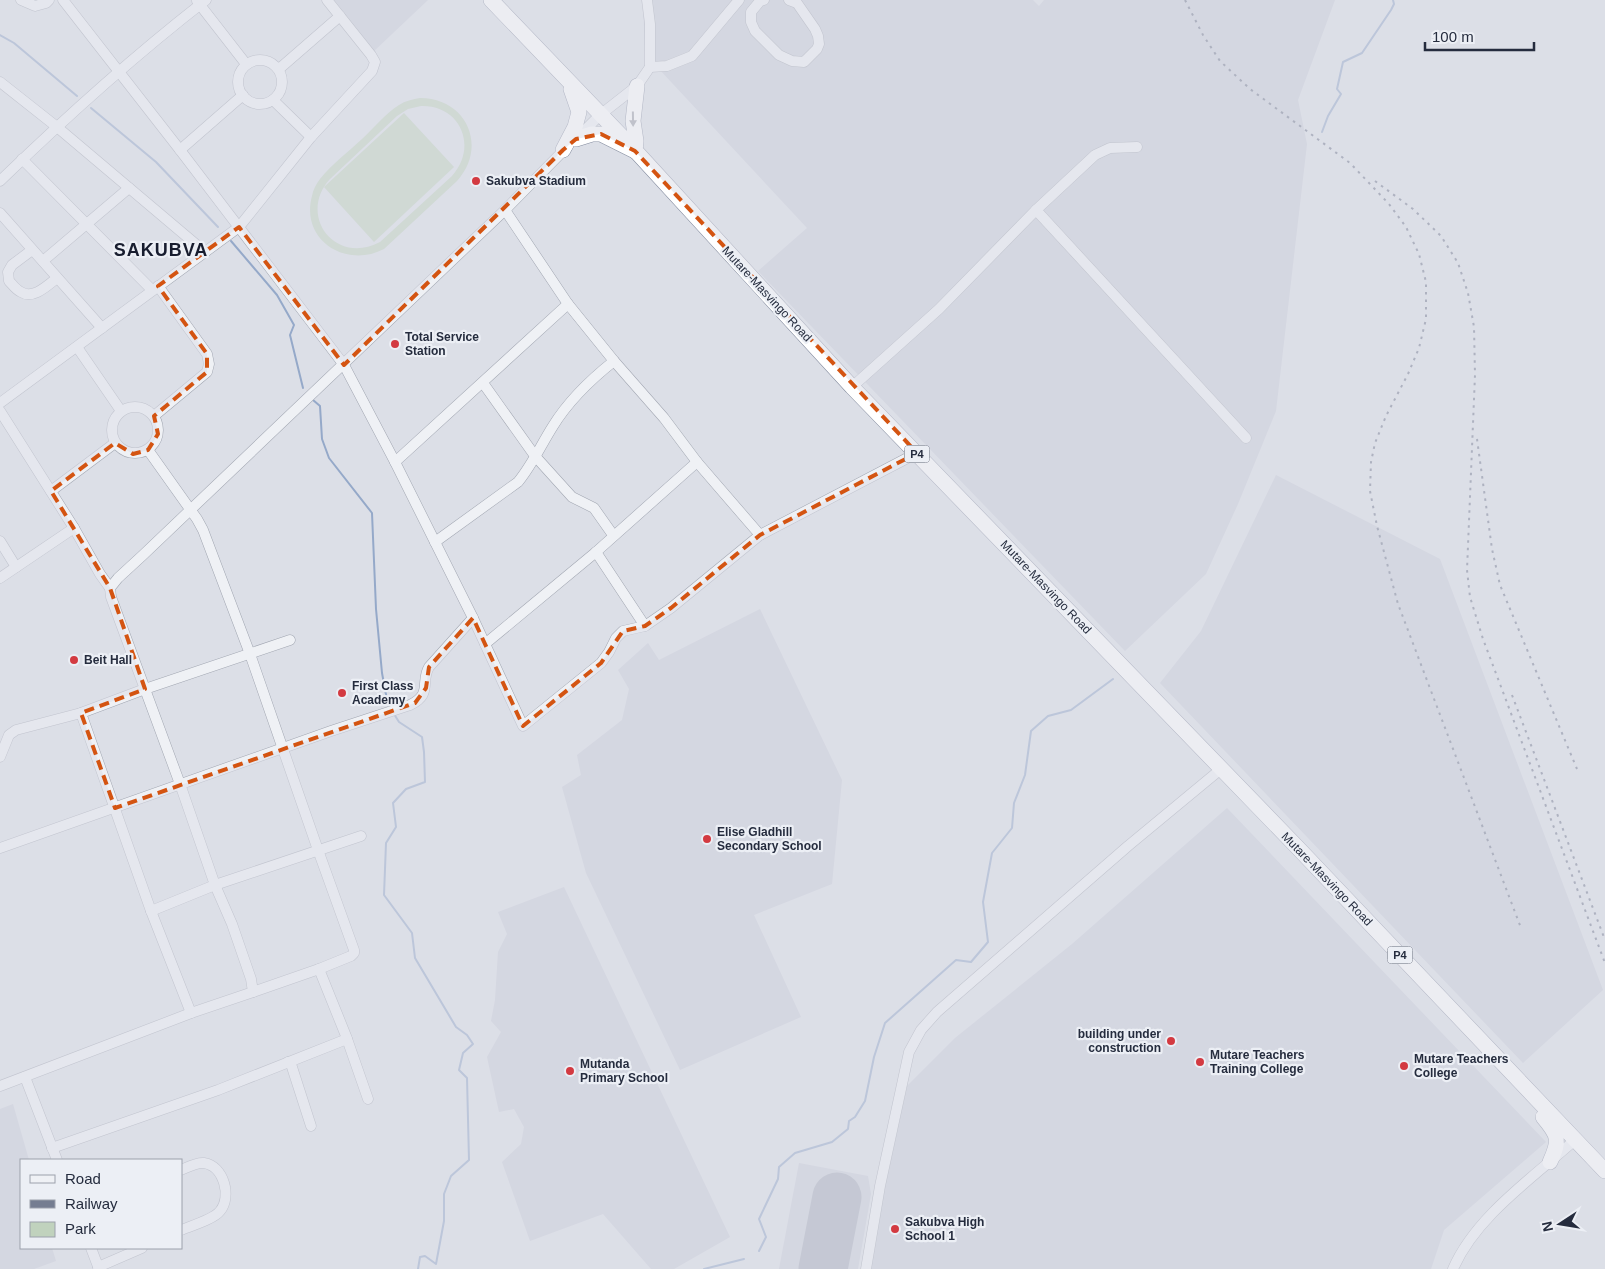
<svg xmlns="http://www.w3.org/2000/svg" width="1605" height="1269" font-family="Arial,sans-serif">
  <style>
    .built { fill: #caced9 }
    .green { fill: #c0d2bd; fill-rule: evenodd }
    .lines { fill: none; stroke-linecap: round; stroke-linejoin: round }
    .stream { stroke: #95a9c9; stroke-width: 2 }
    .runway { stroke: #a8aebc; stroke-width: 49 }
    .minor-casing { stroke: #a1a6b1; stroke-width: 11 }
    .highway-casing { stroke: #838b9e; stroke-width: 16 }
    .minor { stroke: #eff1f5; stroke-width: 10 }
    .highway { stroke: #fff; stroke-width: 15 }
    .rail { stroke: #757d91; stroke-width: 2; stroke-dasharray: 2.5 5; stroke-linecap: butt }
    .oneway { fill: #9da0a8 }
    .marked { fill: none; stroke: #d45411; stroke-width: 4; stroke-dasharray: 10 6; stroke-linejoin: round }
    .poi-dot { fill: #d33a41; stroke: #eceff5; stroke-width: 2 }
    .labels { text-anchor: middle; stroke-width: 4.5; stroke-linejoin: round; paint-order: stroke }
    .shield { fill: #eceff5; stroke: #616675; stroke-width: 1 }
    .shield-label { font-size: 11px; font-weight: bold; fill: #252c3e }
    .poi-label { font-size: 12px; font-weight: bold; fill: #252c3e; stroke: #eceff5; text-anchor: start }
    .street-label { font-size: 12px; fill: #252c3e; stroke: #eceff5 }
    .district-label { font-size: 18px; font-weight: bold; letter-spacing: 1px; fill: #181d2f; stroke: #eceff5 }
  </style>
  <rect width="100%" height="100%" fill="#dcdfe7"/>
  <g class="built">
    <polygon points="331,0 428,0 373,52"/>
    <polygon points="643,0 1033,0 1039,6 1044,0 1335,0 1298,100 1307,144 1276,411 1238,504 1206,574 1125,651 758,271 807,228 645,54"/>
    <polygon points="1276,475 1440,559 1603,990 1523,1063 1160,683 1201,631"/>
    <polygon points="760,609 842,780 832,884 754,915 801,1017 680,1070 586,873 562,787 581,775 577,755 622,720 629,689 618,670 648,643 659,660"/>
    <polygon points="1227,808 1546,1142 1444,1230 1431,1269 869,1269 884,1192 907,1086 955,1038 1072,944"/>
    <polygon points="564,887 730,1237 674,1269 651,1269 603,1214 530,1241 502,1162 521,1144 524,1127 514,1109 499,1112 487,1057 501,1032 491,1021 495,1000 498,952 507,934 498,912"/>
    <polygon points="13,1104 29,1160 21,1160 21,1248 52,1248 56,1261 34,1269 0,1269 0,1109"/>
    <polygon points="799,1163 868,1176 871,1194 858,1269 779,1269"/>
  </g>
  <g class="green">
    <path d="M420 98C467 98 488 147 457 181L384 249C346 269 300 240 312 196 313 190 316 184 320 179 332 164 348 152 362 139 374 128 385 114 399 105 405 101 413 99 420 98ZM421 106C461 105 478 147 452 176L380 242C335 266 297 215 330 179L397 116 408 109Z"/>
    <polygon points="404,113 454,167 374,242 324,187"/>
  </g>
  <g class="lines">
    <g class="stream">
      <polyline points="0,35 14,43 77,96"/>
      <polyline points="91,108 156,162 218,227"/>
      <polyline points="1322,132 1328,116 1341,94 1337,89 1343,62 1362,53 1391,10 1394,4 1393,0"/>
      <polyline points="231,241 277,295 294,325 290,335 303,388"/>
      <polyline points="313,400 320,406 322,439 329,458 372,513 376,609 382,673 387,700 391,708"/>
      <polyline points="394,714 399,722 422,737 424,752 425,782 406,789 393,803 396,827 386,843 384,895 412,933 415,958 456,1027 467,1035 473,1044 463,1053 459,1070 467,1078 469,1160 451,1176 444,1194 444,1221 436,1264 425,1256 420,1257 418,1269"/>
      <polyline points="759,1251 766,1237 759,1219 778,1179 779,1167 795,1153 832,1142 848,1129 849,1121 855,1117 865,1101 874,1057 885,1023 956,960 971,962 988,942 983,902 992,853 1012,828 1014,803 1025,775 1031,731 1048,716 1071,710 1113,679"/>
      <polyline points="704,1269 744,1259"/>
    </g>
    <polyline class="runway" points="823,1269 837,1197"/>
    <defs>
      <g id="minor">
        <polyline points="21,0 35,6 46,3 49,0"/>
        <polyline points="63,0 180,150 344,365 395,462 473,618 523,726 601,663 609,652 616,638 623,631 645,626 671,608 760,535 917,453"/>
        <polyline points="764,0 760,1 751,12 751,22 755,31 779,55 792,61 804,62 817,49 819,44 818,36 815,29 797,3 789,0"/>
        <polyline points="197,1 246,64"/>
        <circle cx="260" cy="82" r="22"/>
        <polyline points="650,67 667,66 692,56 739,0"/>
        <polyline points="279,69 340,16"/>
        <polyline points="0,82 57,127 205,252"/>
        <polyline points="273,100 311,137"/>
        <polyline points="579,136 600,115 637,86 650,67 650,24 647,0"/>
        <polyline points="180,150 243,95"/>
        <polyline points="22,159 152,290"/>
        <path d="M0 181C65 118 134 56 206 0"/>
        <polyline points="505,210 568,304 614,361 664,418 697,462 760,535"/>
        <polyline points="1036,210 1246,438"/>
        <polyline points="0,213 102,328"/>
        <path d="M32 250 12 265 8 272 9 281C12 284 16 290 21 292 33 300 48 285 57 278"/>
        <polyline points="43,261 129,188"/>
        <polyline points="77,347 121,411"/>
        <polyline points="483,383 535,456 572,497 594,508 613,535"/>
        <polyline points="852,387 939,309 1036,210 1095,155 1110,148 1137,147"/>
        <polyline points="0,403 239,227 311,137 372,71 375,62 371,55 327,0"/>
        <circle cx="135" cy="430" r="23"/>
        <polyline points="0,411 74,528 100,574 110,588"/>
        <polyline points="154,416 207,372 209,364 207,354 158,286"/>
        <polyline points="148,450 197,519 203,530 250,654 318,850 354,950 354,953 351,956 319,969"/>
        <polyline points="395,462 568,304"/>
        <polyline points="51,491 115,443"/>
        <polyline points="0,541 16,567"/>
        <path d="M435 542 518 482C532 465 541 445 553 426 569 400 590 380 614 361"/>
        <polyline points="596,552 645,626"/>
        <polyline points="0,578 74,528"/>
        <polyline points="485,644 596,552 697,462"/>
        <polyline points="0,757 9,735 16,730 81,713"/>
        <path d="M0 848 331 731 410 705C433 694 420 682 429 667L473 618"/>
        <polyline points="151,911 215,885 361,836"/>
        <polyline points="253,992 319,969 346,1036 368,1099"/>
        <polyline points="191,1013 151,911 81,713 145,689 290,640"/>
        <polyline points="288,1062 291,1064 311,1126"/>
        <polyline points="25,1077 57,1160"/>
        <polyline points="0,1086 191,1013 253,992 251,979 232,924 215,885 180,784 111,597 110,588 118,578 143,555 505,210 568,146"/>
        <polyline points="52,1148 218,1090 347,1039"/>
        <path d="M181 1170C188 1167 197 1162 204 1163 224 1166 232 1197 220 1211 214 1219 191 1226 181 1230"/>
        <polyline points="91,1248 99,1269"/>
        <polyline points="98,1267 142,1248"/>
        <polyline points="866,1269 880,1186 909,1052 921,1030 937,1012 1128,846 1221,769"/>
        <path d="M1453 1269C1476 1216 1534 1177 1576 1139"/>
      </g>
      <g id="highway">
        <polyline points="491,0 631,146 852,387 1299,849 1605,1171"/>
        <polyline points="576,139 592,134 601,134 635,151 636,141 633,121 637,86"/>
        <polyline points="563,150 575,127 579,112 571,89"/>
        <path d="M1543 1117C1559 1136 1560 1140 1550 1162"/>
      </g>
    </defs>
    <use href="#minor" class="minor-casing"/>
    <use href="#highway" class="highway-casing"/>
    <use href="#minor" class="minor"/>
    <use href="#highway" class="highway"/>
    <g class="rail">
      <polyline points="1185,0 1203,35 1220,61 1250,89 1350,163 1389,204 1406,227 1419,254 1426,282 1426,319 1419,348 1408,374 1386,416 1375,443 1371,462 1370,491 1377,526 1398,604 1521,928"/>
      <polyline points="1375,181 1413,209 1441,236 1458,263 1468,293 1474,327 1475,375 1467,570 1470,597 1483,639 1605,963"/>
      <polyline points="1477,439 1492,549 1500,585 1577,769"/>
      <polyline points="1512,695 1605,940"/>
    </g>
  </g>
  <defs><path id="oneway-solid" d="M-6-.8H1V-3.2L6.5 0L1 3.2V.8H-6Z" transform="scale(1.25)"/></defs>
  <use class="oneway" href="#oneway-solid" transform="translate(633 119) rotate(89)"/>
  <path d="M0 0H1605V1269H0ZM601 134 635 151 917 453 760 535 671 608 645 626 623 631 601 663 523 726 473 618 429 667 426 688 415 703 115 808 81 713 145 689 110 588 51 491 115 443 133 454 148 450 158 434 154 416 207 372V354L158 286 239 227 344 365 563 150 576 139Z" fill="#dcdfe7" fill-opacity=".55" fill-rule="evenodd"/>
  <path class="marked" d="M601 134 635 151 917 453 760 535 671 608 645 626 623 631 601 663 523 726 473 618 429 667 426 688 415 703 115 808 81 713 145 689 110 588 51 491 115 443 133 454 148 450 158 434 154 416 207 372V354L158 286 239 227 344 365 563 150 576 139Z"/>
  <g class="poi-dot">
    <circle cx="476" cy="181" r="5"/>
    <circle cx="395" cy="344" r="5"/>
    <circle cx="74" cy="660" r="5"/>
    <circle cx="342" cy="693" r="5"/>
    <circle cx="707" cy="839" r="5"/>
    <circle cx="1171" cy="1041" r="5"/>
    <circle cx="1200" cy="1062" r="5"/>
    <circle cx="1404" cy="1066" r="5"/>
    <circle cx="570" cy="1071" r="5"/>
    <circle cx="895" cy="1229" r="5"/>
  </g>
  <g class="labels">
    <g class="shield">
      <rect x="904.5" y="445.5" width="25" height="17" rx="4"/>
      <rect x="1387.5" y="946.5" width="25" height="17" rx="4"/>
    </g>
    <g class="shield-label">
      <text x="917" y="458">P4</text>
      <text x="1400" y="959">P4</text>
    </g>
    <g class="poi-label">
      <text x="486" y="185">Sakubva Stadium</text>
      <text x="405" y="341">Total Service<tspan x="405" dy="14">Station</tspan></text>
      <text x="84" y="664">Beit Hall</text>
      <text x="352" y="690">First Class<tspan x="352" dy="14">Academy</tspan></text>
      <text x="717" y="836">Elise Gladhill<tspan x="717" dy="14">Secondary School</tspan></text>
      <text x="1161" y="1038" text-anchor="end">building under<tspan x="1161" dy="14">construction</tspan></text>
      <text x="1210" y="1059">Mutare Teachers<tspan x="1210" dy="14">Training College</tspan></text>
      <text x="1414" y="1063">Mutare Teachers<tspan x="1414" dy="14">College</tspan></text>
      <text x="580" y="1068">Mutanda<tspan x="580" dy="14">Primary School</tspan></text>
      <text x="905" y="1226">Sakubva High<tspan x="905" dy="14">School 1</tspan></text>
    </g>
    <g class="street-label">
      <text transform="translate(767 294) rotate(47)" y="4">Mutare-Masvingo Road</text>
      <text transform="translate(1046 587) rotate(46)" y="4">Mutare-Masvingo Road</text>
      <text transform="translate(1327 879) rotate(46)" y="4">Mutare-Masvingo Road</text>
    </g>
    <g class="district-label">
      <text x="161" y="256">SAKUBVA</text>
    </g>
  </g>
  <rect x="20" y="1159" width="162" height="90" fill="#eceff5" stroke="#9ca1ac"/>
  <rect x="30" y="1175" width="25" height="8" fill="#eff1f5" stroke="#9ca1ac"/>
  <text x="65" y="1184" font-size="15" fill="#252c3e">Road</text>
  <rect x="30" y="1200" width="25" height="8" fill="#757d91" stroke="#9ca1ac"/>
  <text x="65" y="1209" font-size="15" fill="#252c3e">Railway</text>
  <rect x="30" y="1222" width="25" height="15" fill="#c0d2bd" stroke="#9ca1ac"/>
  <text x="65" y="1234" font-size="15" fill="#252c3e">Park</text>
  <g transform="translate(1560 1224) rotate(258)" stroke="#eceff5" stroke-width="4" paint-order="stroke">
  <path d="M0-4L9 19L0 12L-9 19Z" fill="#252c3e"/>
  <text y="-8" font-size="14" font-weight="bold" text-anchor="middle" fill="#252c3e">N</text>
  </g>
  <path d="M1425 42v8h109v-8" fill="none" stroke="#252c3e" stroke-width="2.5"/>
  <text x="1432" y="42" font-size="15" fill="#252c3e" stroke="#eceff5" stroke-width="4" paint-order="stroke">100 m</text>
</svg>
